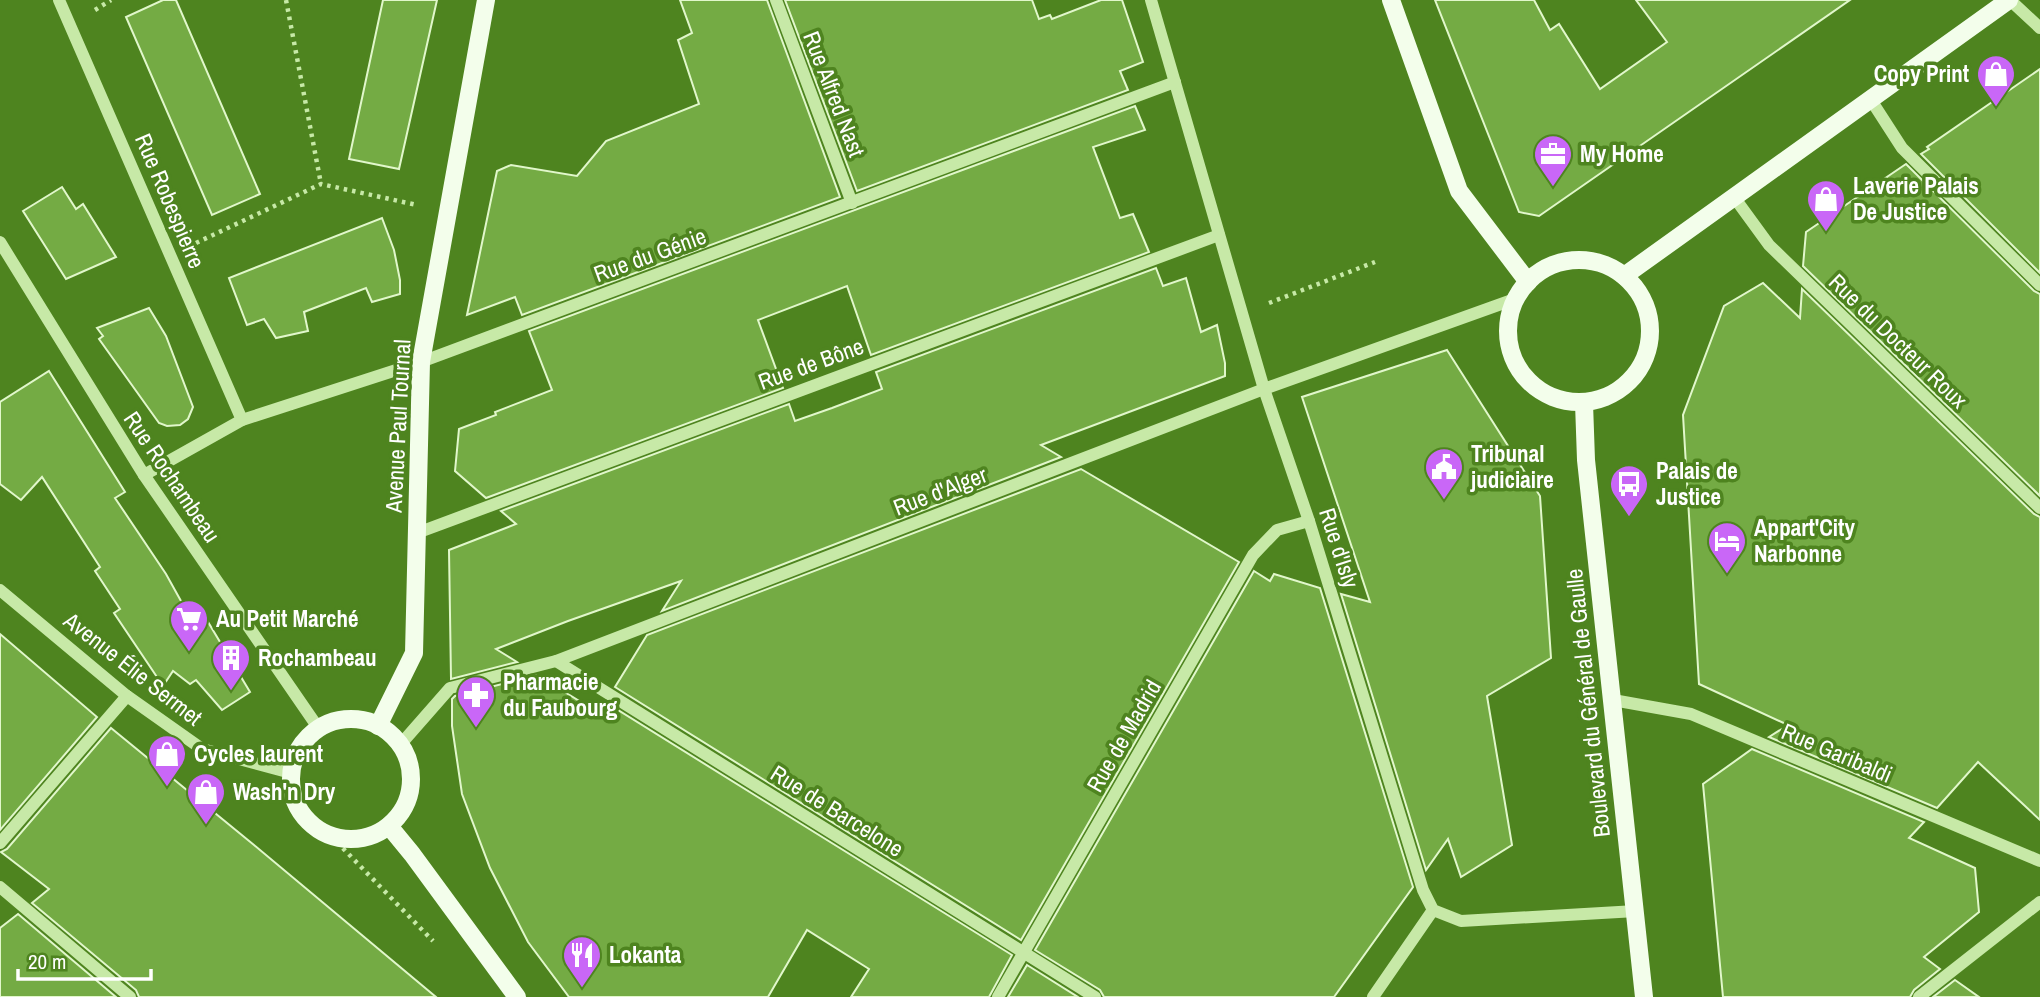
<svg xmlns="http://www.w3.org/2000/svg" width="2040" height="997" font-family="'Archivo Narrow',sans-serif">
  <style>
    .building { fill: #74ab44; stroke: #e1f7cb; stroke-width: 2 }
    .lines { fill: none; stroke-linecap: round; stroke-linejoin: round }
    .path { stroke: #c7e9a7; stroke-width: 4.5; stroke-dasharray: 3.5 5; stroke-linecap: butt }
    .minor { stroke: #c7e9a7; stroke-width: 12 }
    .major { stroke: #f3feeb; stroke-width: 18 }
    .labels { text-anchor: middle; stroke-width: 7; stroke-linejoin: round; paint-order: stroke }
    .poi-label { font-size: 23px; font-weight: bold; fill: #fff; stroke: #4e841f; text-anchor: start }
    .street-label { font-size: 23px; fill: #fff; stroke: #4e841f }
  </style>
  <rect width="100%" height="100%" fill="#4e841f"/>
  <g class="building">
    <polygon points="163,0 176,0 260,194 212,215 126,17"/>
    <polygon points="383,0 437,0 399,169 349,159"/>
    <polygon points="680,0 767,0 840,197 522,315 515,297 467,315 497,171 511,165 577,176 606,141 699,104 678,40 692,33"/>
    <polygon points="785,0 1032,0 1039,19 1050,15 1052,19 1101,0 1122,0 1143,62 1120,71 1128,90 857,191"/>
    <polygon points="1435,0 1534,0 1550,30 1559,24 1600,89 1667,42 1636,0 1850,0 1539,216 1519,212"/>
    <polygon points="2040,69 2040,273 1921,154 1929,149 1927,147"/>
    <polygon points="1135,106 1145,130 1093,147 1120,218 1133,214 1149,252 871,355 847,286 758,320 783,388 486,498 455,471 459,429 496,415 495,412 552,390 529,331"/>
    <polygon points="1906,164 2034,291 2040,294 2040,496 1803,266 1806,232"/>
    <polygon points="62,187 76,209 83,204 116,257 66,279 23,211"/>
    <polygon points="382,218 394,250 400,280 400,294 372,302 366,288 304,312 308,331 276,338 264,319 247,325 229,278"/>
    <polygon points="1156,268 1163,286 1186,278 1201,332 1217,325 1225,363 1225,376 1041,445 1061,457 662,611 681,581 568,621 496,649 517,662 451,679 449,550 516,524 501,511 789,404 795,421 832,408 882,389 876,372"/>
    <polygon points="1763,283 1800,318 1802,289 2034,514 2040,517 2040,820 1978,762 1937,808 1769,737 1788,725 1699,684 1683,415 1724,306"/>
    <polygon points="149,308 166,336 193,407 188,419 180,425 167,426 159,423 99,339 103,336 97,328"/>
    <polygon points="1447,350 1540,496 1551,658 1487,696 1512,845 1461,877 1448,839 1426,870 1341,594 1370,602 1302,397"/>
    <polygon points="49,371 125,492 115,498 166,574 191,619 202,612 250,692 222,710 196,680 190,684 173,671 163,686 114,613 120,609 95,571 100,567 42,477 21,500 0,484 0,402"/>
    <polygon points="1081,469 1239,562 1021,940 615,687 647,635"/>
    <polygon points="1254,571 1270,581 1274,574 1320,588 1413,887 1334,997 1104,997 1100,990 1035,950"/>
    <polygon points="0,634 97,717 0,830"/>
    <polygon points="537,675 599,713 605,702 1012,955 989,997 851,997 869,969 807,930 768,997 569,997 528,942 490,868 462,794 452,726 452,699 455,696"/>
    <polygon points="111,728 254,845 436,997 139,997 136,990 32,903 49,889 1,852 7,849"/>
    <polygon points="1752,749 1924,822 1909,838 1975,868 1979,912 1924,957 1940,969 1914,990 1910,997 1723,997 1703,784"/>
    <polygon points="18,914 116,997 0,997 0,928"/>
    <polygon points="1027,965 1078,997 1008,997"/>
    <polygon points="1955,980 1979,997 1933,997"/>
  </g>
  <g class="lines">
    <g class="path">
      <polyline points="286,0 321,184"/>
      <polyline points="95,10 111,0"/>
      <polyline points="196,243 321,184 417,205"/>
      <polyline points="1269,303 1375,262"/>
      <polyline points="331,836 433,941"/>
    </g>
    <g class="minor">
      <polyline points="59,0 242,420"/>
      <polyline points="776,0 852,203"/>
      <polyline points="1151,0 1264,389 1309,521 1423,890 1433,910 1461,921 1636,911"/>
      <polyline points="2010,0 2040,28"/>
      <polyline points="1871,100 1902,148 2040,285"/>
      <polyline points="1734,197 1769,245 2040,508"/>
      <polyline points="0,242 144,475 319,729"/>
      <polyline points="144,475 242,420 421,362 1175,82"/>
      <polyline points="417,533 1219,235"/>
      <polyline points="0,590 127,696 202,749 291,773"/>
      <polyline points="556,661 1095,997"/>
      <polyline points="1613,700 1691,714 2040,861"/>
      <polyline points="400,745 450,688 556,661 1264,389 1515,299"/>
      <polyline points="0,843 127,696"/>
      <polyline points="0,887 130,997"/>
      <polyline points="998,997 1253,555 1277,530 1309,521"/>
      <polyline points="1373,997 1433,910"/>
      <polyline points="1919,997 2040,902"/>
    </g>
    <g class="major">
      <polyline points="1391,0 1459,191 1528,282"/>
      <circle cx="1579" cy="331" r="71"/>
      <polyline points="1624,276 2009,0"/>
      <polyline points="1584,403 1586,460 1644,997"/>
      <circle cx="351" cy="779" r="60"/>
      <polyline points="378,726 414,653 421,362 486,0"/>
      <polyline points="389,826 412,854 517,997"/>
    </g>
  </g>
  <defs>
    <symbol id="shop-pin" viewBox="-11 -11 22 30"><path d="M0 17L-7.5 6A9.5 9.5 0 1 1 7.5 6Z" fill="#c967f7" stroke="#4e841f"/><path d="M-5-2.5h2.3a2.7 3.5 0 0 1 5.4 0H5L5.5 6h-11ZM-1.5-2.5h3a1.5 2.3 0 0 0-3 0Z" fill="#fff"/></symbol>
    <symbol id="office-pin" viewBox="-11 -11 22 30"><path d="M0 17L-7.5 6A9.5 9.5 0 1 1 7.5 6Z" fill="#c967f7" stroke="#4e841f"/><path d="M-6-3h4V-5.5h4V-3h4V5H-6ZM-1-4.5V-3h2v-1.5ZM-6 0V1H6V0Z" fill="#fff"/></symbol>
    <symbol id="civic-pin" viewBox="-11 -11 22 30"><path d="M0 17L-7.5 6A9.5 9.5 0 1 1 7.5 6Z" fill="#c967f7" stroke="#4e841f"/><path d="M-.6-6.5H3V-4.5H.6V-3L4-1V1h2V6H-6V1h2V-1L-.6-3ZM-1.2 2.5V6h2.4V2.5Z" fill="#fff"/></symbol>
    <symbol id="bus-pin" viewBox="-11 -11 22 30"><path d="M0 17L-7.5 6A9.5 9.5 0 1 1 7.5 6Z" fill="#c967f7" stroke="#4e841f"/><path d="M-5-6H5V4H4V6H2V4H-2V6H-4V4H-5ZM-3.5-4V0h7V-4ZM-3.5 1.2v1.5H-2V1.2ZM2 1.2v1.5H3.5V1.2Z" fill="#fff"/></symbol>
    <symbol id="hotel-pin" viewBox="-11 -11 22 30"><path d="M0 17L-7.5 6A9.5 9.5 0 1 1 7.5 6Z" fill="#c967f7" stroke="#4e841f"/><path d="M-6-4.5h1.5V1H6V5H4.5V3h-9V5H-6ZM-4 0a1.8 1.8 0 1 1 3.6 0ZM.5 0V-2.5h3Q6-2.5 6 0Z" fill="#fff"/></symbol>
    <symbol id="supermarket-pin" viewBox="-11 -11 22 30"><path d="M0 17L-7.5 6A9.5 9.5 0 1 1 7.5 6Z" fill="#c967f7" stroke="#4e841f"/><path d="M-6-5.5h2.5l.6 2H6L4.5 2H-2.5L-4.4-4H-6ZM-1.5 3.2a1.3 1.3 0 1 0 .1 0ZM3 3.2a1.3 1.3 0 1 0 .1 0Z" fill="#fff"/></symbol>
    <symbol id="building-pin" viewBox="-11 -11 22 30"><path d="M0 17L-7.5 6A9.5 9.5 0 1 1 7.5 6Z" fill="#c967f7" stroke="#4e841f"/><path d="M-4-6H4V6H1V3H-1V6H-4ZM-2.5-4.3h1.7v1.8h-1.7ZM.8-4.3h1.7v1.8H.8ZM-2.5-1h1.7V.8h-1.7ZM.8-1h1.7V.8H.8Z" fill="#fff"/></symbol>
    <symbol id="pharmacy-pin" viewBox="-11 -11 22 30"><path d="M0 17L-7.5 6A9.5 9.5 0 1 1 7.5 6Z" fill="#c967f7" stroke="#4e841f"/><path d="M-2-6h4v4h4v4h-4v4h-4v-4h-4v-4h4Z" fill="#fff"/></symbol>
    <symbol id="restaurant-pin" viewBox="-11 -11 22 30"><path d="M0 17L-7.5 6A9.5 9.5 0 1 1 7.5 6Z" fill="#c967f7" stroke="#4e841f"/><path d="M-5-6h1v4h1v-4h1v4h1v-4h1v5L-1.5 .5V6h-2V.5L-5-1ZM5-6V6H3V1.5H1.5Q1.5-4 5-6Z" fill="#fff"/></symbol>
  </defs>
  <g fill-rule="evenodd">
    <use href="#shop-pin" x="1974" y="52" width="44" height="60"/>
    <use href="#office-pin" x="1531" y="132" width="44" height="60"/>
    <use href="#shop-pin" x="1804" y="177" width="44" height="60"/>
    <use href="#civic-pin" x="1422" y="445" width="44" height="60"/>
    <use href="#bus-pin" x="1607" y="462" width="44" height="60"/>
    <use href="#hotel-pin" x="1705" y="519" width="44" height="60"/>
    <use href="#supermarket-pin" x="167" y="597" width="44" height="60"/>
    <use href="#building-pin" x="209" y="636" width="44" height="60"/>
    <use href="#pharmacy-pin" x="454" y="673" width="44" height="60"/>
    <use href="#shop-pin" x="145" y="732" width="44" height="60"/>
    <use href="#shop-pin" x="184" y="770" width="44" height="60"/>
    <use href="#restaurant-pin" x="560" y="933" width="44" height="60"/>
  </g>
  <g class="labels">
    <g class="poi-label">
      <text x="1969" y="82" text-anchor="end">Copy Print</text>
      <text x="1580" y="162">My Home</text>
      <text x="1853" y="194">Laverie Palais<tspan x="1853" dy="26">De Justice</tspan></text>
      <text x="1471" y="462">Tribunal<tspan x="1471" dy="26">judiciaire</tspan></text>
      <text x="1656" y="479">Palais de<tspan x="1656" dy="26">Justice</tspan></text>
      <text x="1754" y="536">Appart'City<tspan x="1754" dy="26">Narbonne</tspan></text>
      <text x="216" y="627">Au Petit Marché</text>
      <text x="258" y="666">Rochambeau</text>
      <text x="503" y="690">Pharmacie<tspan x="503" dy="26">du Faubourg</tspan></text>
      <text x="194" y="762">Cycles laurent</text>
      <text x="233" y="800">Wash'n Dry</text>
      <text x="609" y="963">Lokanta</text>
    </g>
    <g class="street-label">
      <text transform="translate(834 94) rotate(69)" y="8">Rue Alfred Nast</text>
      <text transform="translate(170 201) rotate(67)" y="8">Rue Robespierre</text>
      <text transform="translate(650 255) rotate(-20)" y="8">Rue du Génie</text>
      <text transform="translate(1898 341) rotate(44)" y="8">Rue du Docteur Roux</text>
      <text transform="translate(811 364) rotate(-20)" y="8">Rue de Bône</text>
      <text transform="translate(398 426) rotate(-87)" y="8">Avenue Paul Tournal</text>
      <text transform="translate(172 477) rotate(56)" y="8">Rue Rochambeau</text>
      <text transform="translate(940 491) rotate(-21)" y="8">Rue d'Alger</text>
      <text transform="translate(1339 548) rotate(72)" y="8">Rue d'Isly</text>
      <text transform="translate(133 669) rotate(38)" y="8">Avenue Élie Sermet</text>
      <text transform="translate(1588 703) rotate(-96)" y="8">Boulevard du Général de Gaulle</text>
      <text transform="translate(1124 736) rotate(-60)" y="8">Rue de Madrid</text>
      <text transform="translate(1837 753) rotate(23)" y="8">Rue Garibaldi</text>
      <text transform="translate(837 811) rotate(32)" y="8">Rue de Barcelone</text>
    </g>
  </g>
  <path d="M18 969v10h133v-10" fill="none" stroke="#ffffff" stroke-width="3.5"/>
  <text x="28" y="969" font-size="21" fill="#ffffff" stroke="#4e841f" stroke-width="5" paint-order="stroke">20 m</text>
</svg>
